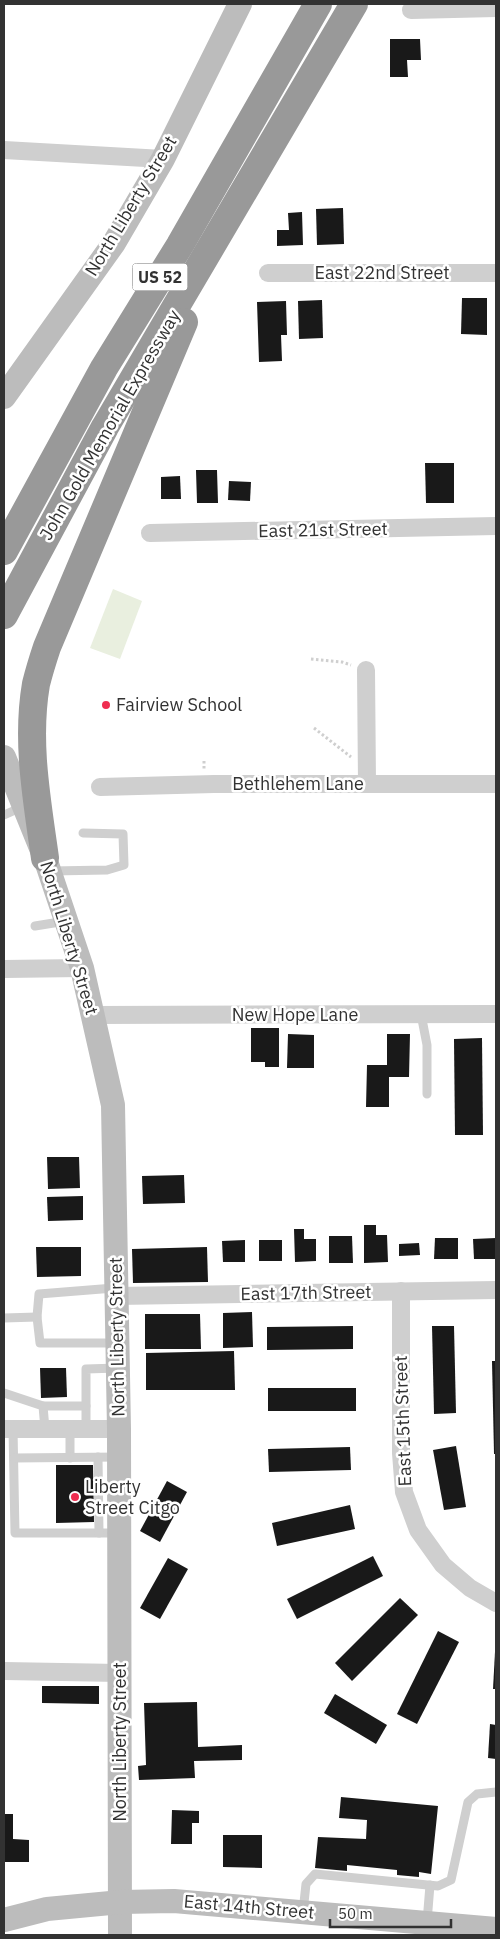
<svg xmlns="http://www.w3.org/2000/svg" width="500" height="1939" font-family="'IBM Plex Sans',sans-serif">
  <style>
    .pitch { fill: #e9efdf }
    .building { fill: #191919 }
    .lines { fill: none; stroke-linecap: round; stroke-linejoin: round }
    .path { stroke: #cfcfcf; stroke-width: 3; stroke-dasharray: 2.5 2.5; stroke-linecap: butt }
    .lane { stroke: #cfcfcf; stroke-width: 9 }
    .street { stroke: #cfcfcf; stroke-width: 18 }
    .secondary { stroke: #bcbcbc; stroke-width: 24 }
    .highway { stroke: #999; stroke-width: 28 }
    .poi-dot { fill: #ef2d50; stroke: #fff; stroke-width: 2 }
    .labels { text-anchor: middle; stroke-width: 5; stroke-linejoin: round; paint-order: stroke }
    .shield { fill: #fff; stroke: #707070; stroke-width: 1 }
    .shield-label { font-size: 16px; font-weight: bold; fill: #323232 }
    .street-label { font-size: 18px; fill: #323232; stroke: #fff }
    .poi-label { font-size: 18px; fill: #323232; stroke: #fff; text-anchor: start }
  </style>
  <rect width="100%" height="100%" fill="#fff"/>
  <polygon class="pitch" points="113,589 142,601 120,659 90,648"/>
  <g class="building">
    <polygon points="390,39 420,39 421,60 407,60 408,77 390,77"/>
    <polygon points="343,208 344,244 317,245 316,209"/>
    <polygon points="302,212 303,245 277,246 277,230 289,230 288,213"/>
    <polygon points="462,298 487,298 487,335 461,334"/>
    <polygon points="322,300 323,338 299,339 298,301"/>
    <polygon points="286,301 287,335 281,335 282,361 259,362 257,302"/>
    <polygon points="425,463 454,463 454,503 426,503"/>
    <polygon points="196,470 217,470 218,503 197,503"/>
    <polygon points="180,476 181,499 161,499 161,477"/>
    <polygon points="229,481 251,482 250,501 228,500"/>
    <polygon points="251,1028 279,1028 279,1067 265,1067 265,1062 251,1062"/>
    <polygon points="288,1034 314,1035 314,1068 287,1068"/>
    <polygon points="387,1034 410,1034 409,1077 389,1077 389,1107 366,1107 367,1065 387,1065"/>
    <polygon points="482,1038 483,1135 455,1135 454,1039"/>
    <polygon points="47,1157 79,1157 80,1188 48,1189"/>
    <polygon points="184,1175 185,1203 143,1204 142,1176"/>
    <polygon points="83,1196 83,1220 48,1221 47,1197"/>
    <polygon points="364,1225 376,1225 376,1235 387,1235 388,1262 364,1263"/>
    <polygon points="294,1229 304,1229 304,1239 316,1239 316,1261 295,1262"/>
    <polygon points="329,1236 352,1236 353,1263 329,1263"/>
    <polygon points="435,1238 458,1238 458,1259 434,1259"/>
    <polygon points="496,1238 496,1259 474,1259 473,1239"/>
    <polygon points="245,1240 245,1262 223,1262 222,1241"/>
    <rect x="259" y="1240" width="23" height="21"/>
    <polygon points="419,1243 420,1255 399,1256 399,1244"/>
    <polygon points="36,1247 81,1247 81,1276 37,1277"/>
    <polygon points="207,1247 208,1282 133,1283 132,1249"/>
    <polygon points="252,1312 253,1347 223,1348 223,1313"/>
    <polygon points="145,1314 200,1314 201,1349 145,1349"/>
    <polygon points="353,1326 353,1349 267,1350 267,1327"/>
    <polygon points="432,1326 454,1326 456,1413 434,1414"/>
    <polygon points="234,1351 235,1390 146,1390 146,1353"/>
    <polygon points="492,1361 496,1361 496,1454 494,1454"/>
    <polygon points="40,1368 66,1368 67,1397 41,1398"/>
    <rect x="268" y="1388" width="88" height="23"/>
    <polygon points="456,1446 466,1507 444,1510 433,1450"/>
    <polygon points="350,1447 351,1470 269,1472 268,1449"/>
    <polygon points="56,1465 93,1465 94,1522 56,1523"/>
    <polygon points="167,1481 187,1492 160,1542 140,1531"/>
    <polygon points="350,1505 355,1529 277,1546 272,1523"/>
    <polygon points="373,1556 383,1576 297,1619 287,1599"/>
    <polygon points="168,1558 188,1569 160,1619 140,1608"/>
    <polygon points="400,1598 418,1615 352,1681 335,1663"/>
    <polygon points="438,1631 459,1642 417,1724 397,1714"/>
    <polygon points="495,1652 496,1652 496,1689 493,1689"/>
    <polygon points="42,1686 99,1686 99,1704 42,1703"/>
    <polygon points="335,1694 387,1725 376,1744 324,1713"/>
    <polygon points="197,1702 198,1747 242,1745 242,1760 194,1761 195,1778 139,1780 138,1766 146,1765 144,1703"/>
    <polygon points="490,1724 496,1725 496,1759 488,1758"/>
    <polygon points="341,1797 438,1806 431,1874 419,1872 419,1877 397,1875 397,1870 347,1865 347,1871 315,1868 318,1837 366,1839 367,1820 339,1818"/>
    <polygon points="172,1810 199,1811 199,1823 192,1823 192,1844 171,1844"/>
    <polygon points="4,1814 13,1814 13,1839 29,1840 29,1862 4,1862"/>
    <polygon points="223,1835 262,1835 262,1868 223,1867"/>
  </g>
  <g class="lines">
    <g class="path">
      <polyline points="311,659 342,662 351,665"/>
      <polyline points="314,728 351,757"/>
      <polyline points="204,761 204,770"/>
    </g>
    <g class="lane">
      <polyline points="4,815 22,807"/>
      <polyline points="52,871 107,870 124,865 123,834 83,833"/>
      <polyline points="35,926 66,921"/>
      <polyline points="421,1014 427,1045 427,1094"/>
      <polyline points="114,1288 39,1294 37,1317 40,1343 117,1343"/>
      <polyline points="4,1318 37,1317"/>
      <polyline points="4,1393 43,1406 45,1429"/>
      <polyline points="43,1406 86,1406"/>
      <polyline points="13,1429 15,1533 118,1533"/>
      <polyline points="70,1429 70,1458"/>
      <polyline points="86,1429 86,1369 118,1368"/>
      <polyline points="98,1457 99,1533"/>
      <polyline points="14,1458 119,1457"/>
      <polyline points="303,1912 306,1884 315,1874 438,1886 451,1880 468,1802 477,1794 496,1792"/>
      <polyline points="427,1922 430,1885"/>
    </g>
    <g class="street">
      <polyline points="411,10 496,8"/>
      <polyline points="4,150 163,159"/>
      <polyline points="268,273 496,273"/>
      <polyline points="150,533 496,526"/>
      <polyline points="366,670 367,784"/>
      <polyline points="100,787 214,784 496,784"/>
      <polyline points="4,969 82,968"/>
      <polyline points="94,1015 496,1014"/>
      <polyline points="401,1291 401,1453 404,1492 418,1530 443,1565 470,1588 496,1603"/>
      <polyline points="117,1296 496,1290"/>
      <polyline points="4,1429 119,1429"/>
      <polyline points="4,1671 119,1673"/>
    </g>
    <g class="secondary">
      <polyline points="4,397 114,243 163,159 240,4"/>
      <polyline points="4,757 45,858 82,968 113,1105 119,1429 120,1935"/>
      <polyline points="4,1920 47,1909 121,1902 174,1901 496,1929"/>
    </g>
    <g class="highway">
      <polyline points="4,551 104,368 180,245 318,4"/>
      <polyline points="4,615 105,427 354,4"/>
      <path d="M45 858C37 800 26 742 36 684 39 672 43 659 47 647L184 322"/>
    </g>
  </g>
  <g class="poi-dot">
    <circle cx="106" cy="705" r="5"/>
    <circle cx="75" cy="1497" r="5"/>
  </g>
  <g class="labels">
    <rect class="shield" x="132.5" y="263.5" width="55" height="27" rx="4"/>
    <g class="shield-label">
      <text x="160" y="283">US 52</text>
    </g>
    <g class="street-label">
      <text transform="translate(131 206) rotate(-59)" y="6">North Liberty Street</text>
      <text x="382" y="279">East 22nd Street</text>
      <text transform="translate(110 425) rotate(-60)" y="6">John Gold Memorial Expressway</text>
      <text transform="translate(323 530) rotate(-1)" y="6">East 21st Street</text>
      <text x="298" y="790">Bethlehem Lane</text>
      <text transform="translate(69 938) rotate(73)" y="6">North Liberty Street</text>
      <text x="295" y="1021">New Hope Lane</text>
      <text transform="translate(306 1293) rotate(-1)" y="6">East 17th Street</text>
      <text transform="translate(117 1337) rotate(-91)" y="6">North Liberty Street</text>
      <text transform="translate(403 1421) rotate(-92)" y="6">East 15th Street</text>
      <text transform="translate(120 1742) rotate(-90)" y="6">North Liberty Street</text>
      <text transform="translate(249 1907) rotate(5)" y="6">East 14th Street</text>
    </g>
    <g class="poi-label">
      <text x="116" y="711">Fairview School</text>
      <text x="85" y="1493">Liberty<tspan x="85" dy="21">Street Citgo</tspan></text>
    </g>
  </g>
  <rect width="500" height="1939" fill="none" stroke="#323232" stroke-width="10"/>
  <path d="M330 1919v8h121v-8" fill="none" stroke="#323232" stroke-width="2.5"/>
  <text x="338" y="1919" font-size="15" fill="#323232" stroke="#ffffff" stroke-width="4" paint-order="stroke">50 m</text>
</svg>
